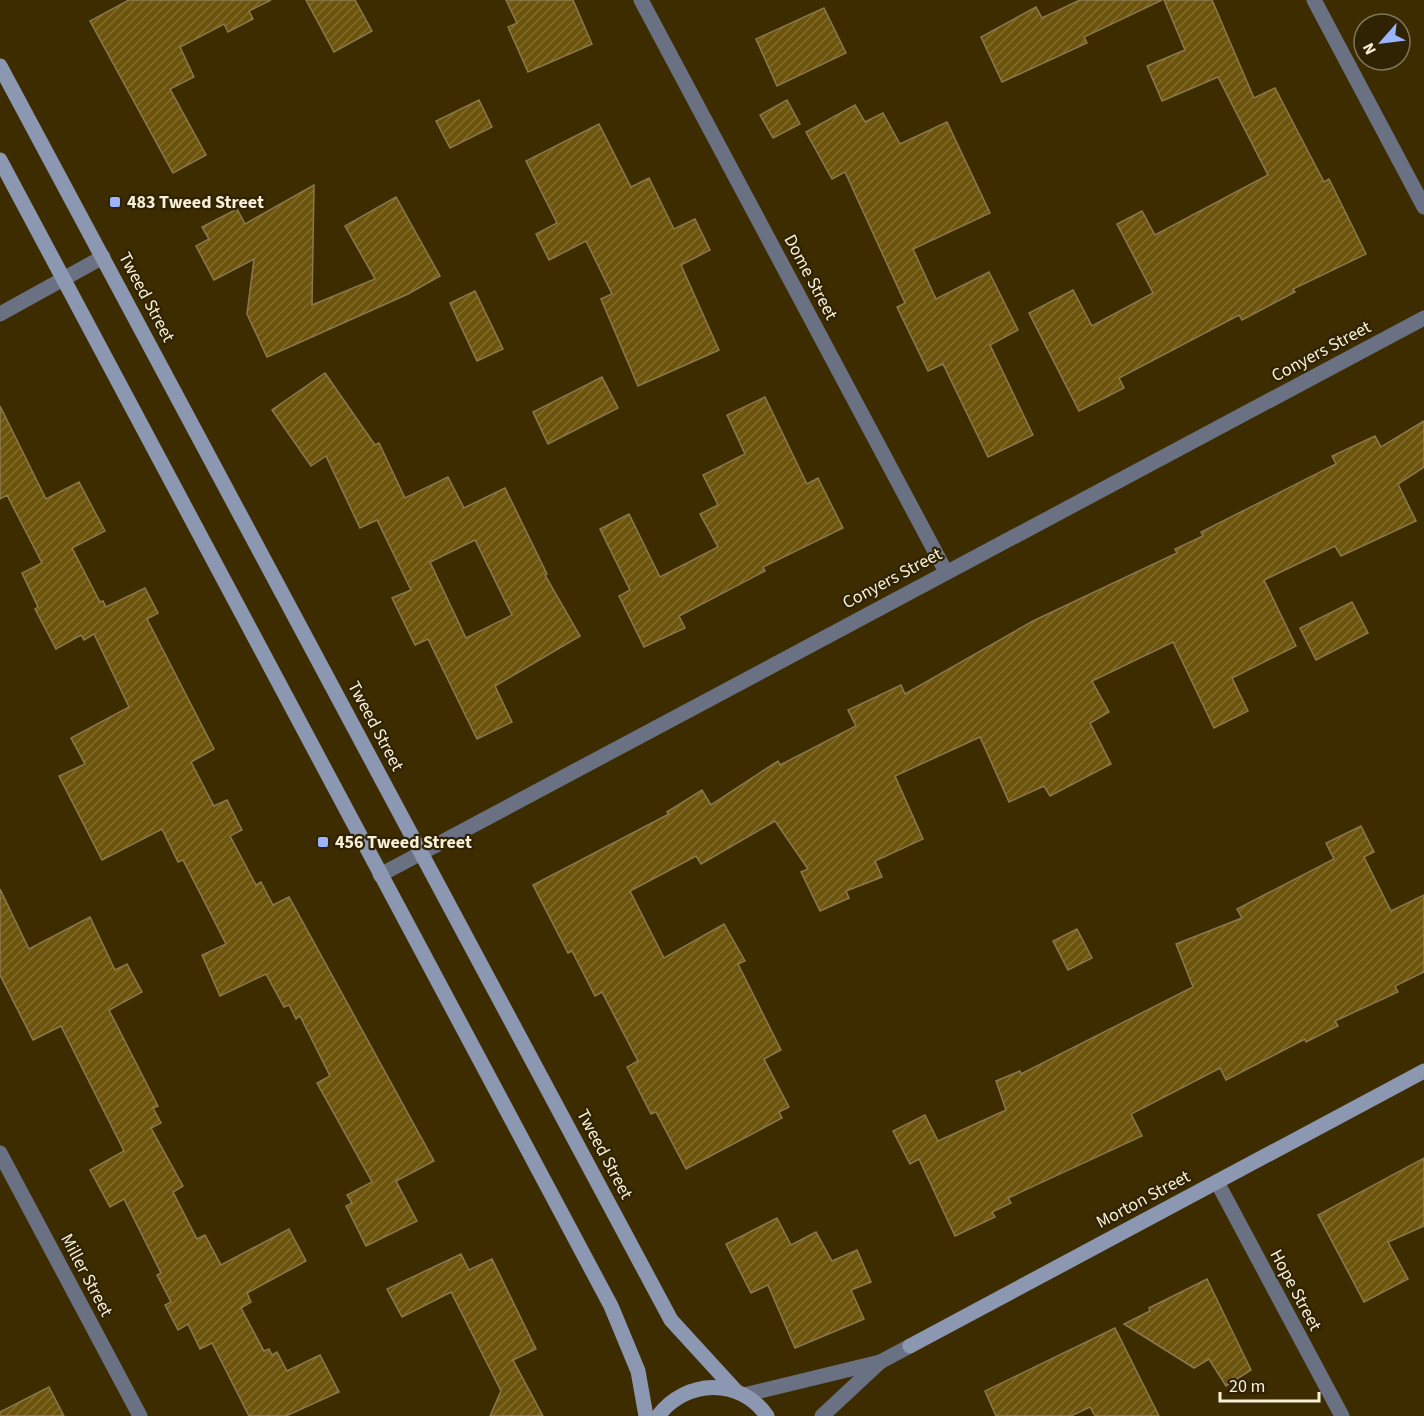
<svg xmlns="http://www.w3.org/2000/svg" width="1424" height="1416" font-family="'Source Sans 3',sans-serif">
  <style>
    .building { fill: url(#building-hatch); stroke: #8a794f; stroke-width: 1.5; fill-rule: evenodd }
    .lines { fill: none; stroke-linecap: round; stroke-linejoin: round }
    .street { stroke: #6a7183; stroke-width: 15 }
    .secondary { stroke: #8c97b2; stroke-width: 15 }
    .poi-dot { fill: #9ab5fd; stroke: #2f2303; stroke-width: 2 }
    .labels { text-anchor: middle; stroke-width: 4.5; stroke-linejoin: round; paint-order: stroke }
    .poi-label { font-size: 18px; font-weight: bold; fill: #f8efd8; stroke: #2f2303; text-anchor: start }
    .street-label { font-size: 18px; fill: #f8efd8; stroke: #2f2303 }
  </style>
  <defs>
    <pattern id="building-hatch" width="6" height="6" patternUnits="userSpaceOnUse" patternTransform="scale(1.5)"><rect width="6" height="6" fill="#6c540c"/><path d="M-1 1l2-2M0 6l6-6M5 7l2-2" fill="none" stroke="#826d2f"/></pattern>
  </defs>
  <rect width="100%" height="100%" fill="#3c2c00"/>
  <g class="building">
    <polygon points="129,0 271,0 249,11 253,19 228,32 224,24 180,47 194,77 170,89 206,155 173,173 90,21"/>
    <polygon points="306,0 355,0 372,31 334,52"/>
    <polygon points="506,0 573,0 592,44 528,72 508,27 517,23"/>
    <polygon points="1080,0 1162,0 1084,37 1087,43 1002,82 981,37 1036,7 1042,18"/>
    <polygon points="1164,0 1212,0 1254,98 1275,88 1324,182 1329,179 1366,254 1293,289 1295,292 1242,320 1239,315 1119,378 1124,388 1079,411 1029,313 1073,290 1092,326 1153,293 1117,224 1142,211 1155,235 1268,175 1218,77 1162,101 1147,66 1185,50"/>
    <polygon points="824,8 846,53 777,86 756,39"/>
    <polygon points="479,100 492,127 450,148 436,121"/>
    <polygon points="787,100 800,124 773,138 760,115"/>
    <polygon points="855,105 865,122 883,113 900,144 947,122 990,213 913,249 936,299 989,272 1018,330 990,345 1033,435 988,457 943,364 928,371 897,307 905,303 845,172 832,179 806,132"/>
    <polygon points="599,124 631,187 649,178 674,229 695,219 710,250 681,265 719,350 638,386 601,299 612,294 586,241 549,260 536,234 557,223 526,161"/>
    <polygon points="314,185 312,305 375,279 345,226 396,197 440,276 408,294 267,357 247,314 254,259 214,280 196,246 209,239 202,227 237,209 245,224"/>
    <polygon points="475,291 503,349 477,361 450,303"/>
    <path d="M325 373 375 445 379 443 405 498 448 477 464 508 505 488 547 574 545 575 580 636 495 686 512 722 477 739 428 639 415 645 392 598 411 590 377 520 360 528 326 456 311 466 272 410ZM475 540 512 615 466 638 430 562Z"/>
    <polygon points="602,377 618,408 548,444 533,412"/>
    <polygon points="765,397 807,484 818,478 843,528 763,567 765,571 679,616 685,628 644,647 619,596 630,590 600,529 629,514 660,577 718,547 700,514 718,505 703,475 745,454 727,415"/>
    <polygon points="0,406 46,499 79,482 105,531 72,548 100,602 103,601 106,607 145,588 158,613 147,619 214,749 191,762 214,806 227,800 242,830 230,836 256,885 261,882 273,905 289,897 434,1161 396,1181 417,1221 366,1246 346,1206 352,1203 347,1195 372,1182 317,1083 330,1076 300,1016 296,1019 289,1005 284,1007 266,974 220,996 202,955 226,944 183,860 178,862 162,829 102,860 59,776 85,764 71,738 129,707 94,634 84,640 81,635 56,649 35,609 38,607 22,573 42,563 7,495 0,499"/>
    <polygon points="1424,421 1424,467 1398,484 1416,521 1341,556 1335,546 1264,580 1296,646 1232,678 1248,711 1214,728 1173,642 1092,681 1109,712 1090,723 1111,764 1050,796 1044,786 1009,802 980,737 895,776 923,839 875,861 882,877 846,891 849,898 820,911 801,872 808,869 775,821 701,864 696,856 630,891 664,958 724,924 745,961 738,964 781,1050 764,1059 789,1107 779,1112 782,1118 686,1169 656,1112 651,1114 627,1067 638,1061 602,992 595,996 572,951 568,953 533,885 669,814 667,812 702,790 711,805 778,761 780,765 856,726 848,710 901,685 905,694 1033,621 1177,553 1175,549 1203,536 1201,532 1336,464 1332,456 1375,436 1381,447"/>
    <polygon points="1352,602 1368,633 1316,660 1300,628"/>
    <polygon points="1361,826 1374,852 1364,857 1391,911 1424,895 1424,972 1395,986 1398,992 1335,1021 1338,1026 1306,1042 1305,1039 1226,1080 1220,1068 1131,1114 1142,1136 1008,1198 1011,1203 992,1212 995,1217 955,1236 919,1159 910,1164 893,1131 925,1115 938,1141 1006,1110 996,1081 1020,1071 1021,1074 1193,987 1176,944 1242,918 1237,909 1334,859 1326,843"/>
    <polygon points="0,889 29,949 90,917 115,970 127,964 142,992 109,1010 158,1106 153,1108 161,1123 151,1128 183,1186 173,1192 197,1239 205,1235 221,1265 289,1229 306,1261 247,1293 251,1302 241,1308 264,1351 269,1349 272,1355 277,1352 287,1371 320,1355 339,1392 286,1416 249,1416 212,1343 200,1349 188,1324 178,1330 165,1305 171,1302 157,1275 161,1273 124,1199 110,1207 90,1170 124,1151 61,1026 33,1040 0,975"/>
    <polygon points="1077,929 1092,958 1068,970 1053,941"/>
    <polygon points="1424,1158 1424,1226 1388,1242 1408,1279 1364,1302 1318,1215"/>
    <polygon points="777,1218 791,1245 816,1232 832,1261 857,1250 871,1282 851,1290 864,1319 795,1348 768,1285 751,1293 726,1244"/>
    <polygon points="461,1254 469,1270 492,1259 536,1349 513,1360 543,1416 490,1416 501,1391 451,1292 402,1317 387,1289"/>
    <polygon points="1207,1279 1251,1370 1226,1386 1209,1359 1194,1368 1124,1324 1150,1311 1149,1308"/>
    <polygon points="1115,1328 1159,1416 1095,1416 1090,1407 1071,1416 996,1416 985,1391"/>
    <polygon points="49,1387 64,1416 0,1416 0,1412"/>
  </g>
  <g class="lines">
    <g class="street">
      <polyline points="641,0 946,572"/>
      <polyline points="1314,0 1424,207"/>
      <polyline points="0,314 103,257"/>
      <polyline points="380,875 1424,318"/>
      <polyline points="0,1153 140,1416"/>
      <polyline points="1217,1182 1342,1416"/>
      <polyline points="744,1395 880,1362 910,1346"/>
      <polyline points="822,1416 880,1362"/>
    </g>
    <g class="secondary">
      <polyline points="0,66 671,1320 736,1391"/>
      <polyline points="0,160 611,1306 638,1371 646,1416"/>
      <polyline points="910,1346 1424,1071"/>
      <path d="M658 1416C686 1379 740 1377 767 1416"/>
    </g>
  </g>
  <g class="poi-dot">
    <rect x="109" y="196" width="12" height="12" rx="3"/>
    <rect x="317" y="836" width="12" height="12" rx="3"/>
  </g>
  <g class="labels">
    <g class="poi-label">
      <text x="127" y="208">483 Tweed Street</text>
      <text x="335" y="848">456 Tweed Street</text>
    </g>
    <g class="street-label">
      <text transform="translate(811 277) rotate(62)" y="6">Dome Street</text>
      <text transform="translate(147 297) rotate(62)" y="6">Tweed Street</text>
      <text transform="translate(1321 351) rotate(-28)" y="6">Conyers Street</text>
      <text transform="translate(892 578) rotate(-28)" y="6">Conyers Street</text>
      <text transform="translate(376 726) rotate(62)" y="6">Tweed Street</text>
      <text transform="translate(605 1154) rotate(62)" y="6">Tweed Street</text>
      <text transform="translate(1143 1199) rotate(-28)" y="6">Morton Street</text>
      <text transform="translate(87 1275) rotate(62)" y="6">Miller Street</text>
      <text transform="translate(1296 1290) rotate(62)" y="6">Hope Street</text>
    </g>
  </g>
  <g transform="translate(1382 42) rotate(242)"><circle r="28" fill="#2f2303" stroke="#7f7558" stroke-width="1.5"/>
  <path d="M0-4.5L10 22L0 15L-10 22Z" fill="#9ab5fd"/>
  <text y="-9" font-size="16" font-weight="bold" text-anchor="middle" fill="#f8efd8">N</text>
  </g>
  <path d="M1220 1392v9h99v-9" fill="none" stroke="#f8efd8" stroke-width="3"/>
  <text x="1229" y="1392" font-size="18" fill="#f8efd8" stroke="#2f2303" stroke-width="4.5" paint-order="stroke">20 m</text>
</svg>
